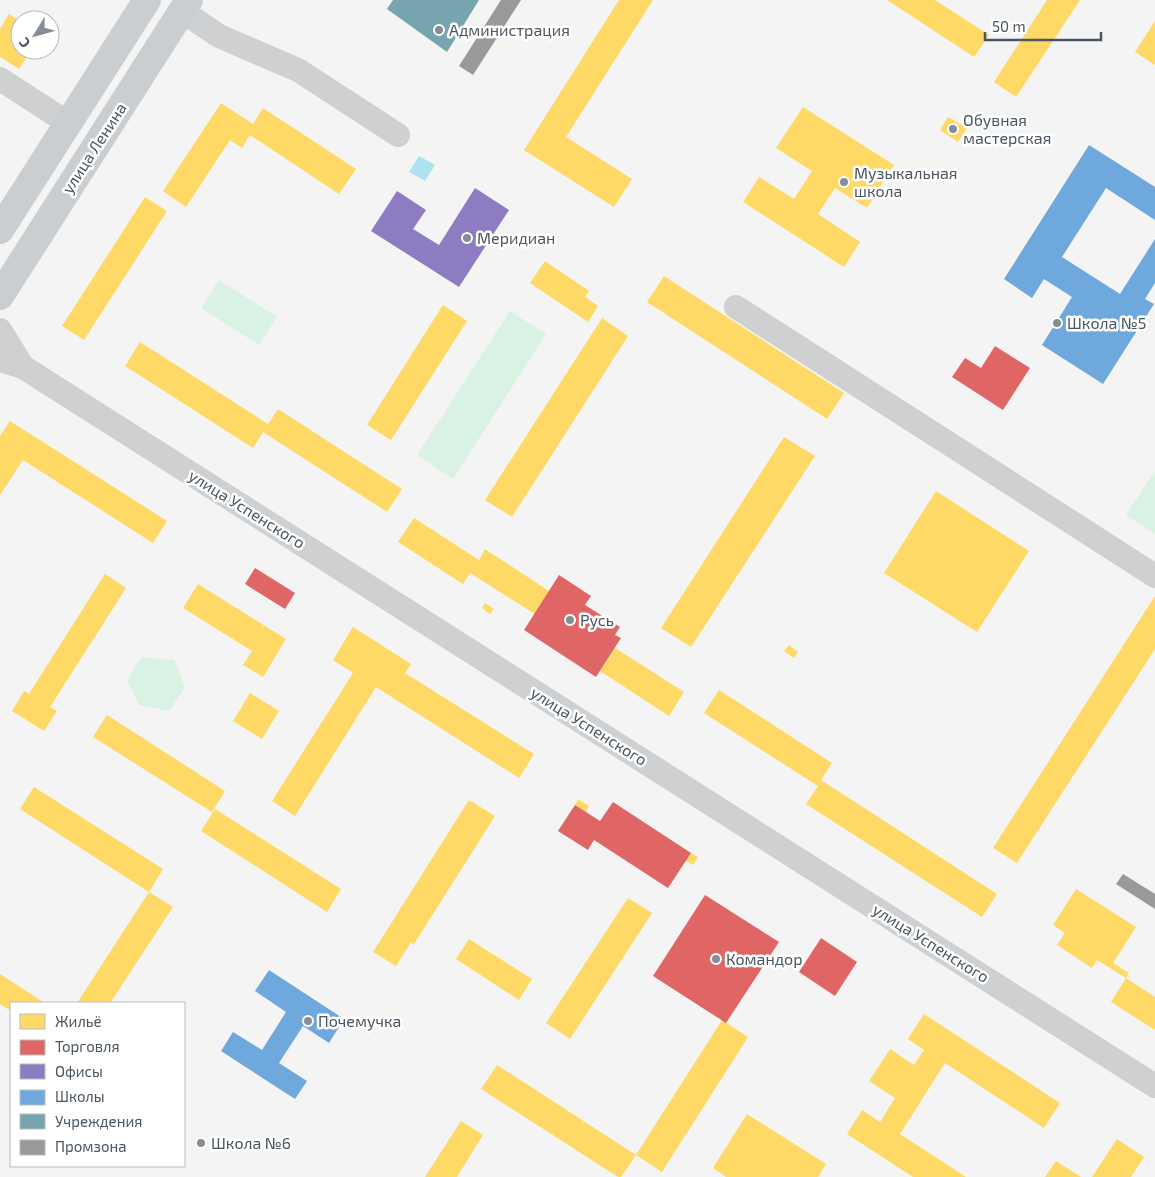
<svg xmlns="http://www.w3.org/2000/svg" width="1155" height="1177" font-family="'Exo 2',sans-serif">
  <style>
    .green { fill: #d9f2e3 }
    .water { fill: #aee2f0 }
    .homes { fill: #ffd966 }
    .shops { fill: #e06666 }
    .offices { fill: #8e7cc3 }
    .schools { fill: #6fa8dc }
    .public { fill: #76a5af }
    .industry { fill: #999 }
    .lines { fill: none; stroke-linecap: round; stroke-linejoin: round }
    .minor { stroke: #ced0d2; stroke-width: 24 }
    .major { stroke: #caced1; stroke-width: 28 }
    .poi-dot { fill: #868d94; stroke: #fff; stroke-width: 2 }
    .labels { text-anchor: middle; stroke-width: 5; stroke-linejoin: round; paint-order: stroke }
    .poi-label { font-size: 16px; fill: #4a5661; stroke: #fff; text-anchor: start }
    .street-label { font-size: 16px; fill: #4a5661; stroke: #fff }
  </style>
  <rect width="100%" height="100%" fill="#f4f4f4"/>
  <g class="green">
    <polygon points="219,280 277,317 259,345 201,308"/>
    <polygon points="510,311 546,334 453,479 417,455"/>
    <polygon points="1155,471 1155,534 1126,515"/>
    <polygon points="142,657 174,660 185,687 169,711 139,705 127,680"/>
  </g>
  <polygon class="water" points="419,156 435,165 425,181 409,172"/>
  <g class="homes">
    <polygon points="619,0 653,0 566,137 632,179 614,207 524,150"/>
    <polygon points="887,0 935,0 989,35 974,57"/>
    <polygon points="1047,0 1080,0 1016,97 994,82"/>
    <polygon points="9,14 20,21 20,50 31,50 19,69 0,57 0,29"/>
    <polygon points="1155,21 1155,65 1135,52"/>
    <polygon points="221,103 253,124 263,108 356,169 339,194 250,135 242,148 230,140 186,207 163,191"/>
    <polygon points="803,107 894,165 867,208 835,188 818,214 860,242 844,267 743,202 759,177 794,199 812,171 776,148"/>
    <polygon points="948,117 967,128 958,142 940,130"/>
    <polygon points="145,197 167,211 84,340 62,326"/>
    <polygon points="545,261 589,291 585,297 598,306 588,322 530,283"/>
    <polygon points="664,276 844,393 827,419 647,302"/>
    <polygon points="443,305 467,321 391,440 367,425"/>
    <polygon points="602,318 628,336 512,517 485,500"/>
    <polygon points="140,342 268,424 278,409 402,489 387,512 263,432 253,448 125,366"/>
    <polygon points="10,421 167,521 153,543 23,460 0,495 0,436"/>
    <polygon points="784,437 815,456 691,647 661,628"/>
    <polygon points="936,491 1029,551 977,632 884,573"/>
    <polygon points="414,518 479,560 485,549 549,591 535,614 470,573 463,584 398,542"/>
    <polygon points="105,574 126,588 50,707 57,711 44,731 12,711 24,691 29,694"/>
    <polygon points="198,584 286,639 263,677 243,665 252,651 183,608"/>
    <polygon points="1155,596 1155,649 1017,863 993,848"/>
    <polygon points="485,603 494,609 490,614 482,608"/>
    <polygon points="353,627 411,664 405,673 534,754 519,778 376,687 295,816 272,801 353,673 333,660"/>
    <polygon points="789,645 798,652 794,658 784,651"/>
    <polygon points="615,648 684,692 669,716 600,671"/>
    <polygon points="719,690 832,763 821,780 997,894 982,917 806,804 818,786 704,713"/>
    <polygon points="250,693 279,711 262,739 233,721"/>
    <polygon points="107,715 225,791 212,812 93,737"/>
    <polygon points="34,787 163,869 149,892 20,809"/>
    <polygon points="578,799 589,806 586,812 575,805"/>
    <polygon points="469,800 495,816 414,944 411,942 396,966 373,952"/>
    <polygon points="215,809 341,889 327,912 201,831"/>
    <polygon points="691,853 698,857 693,865 686,861"/>
    <polygon points="1076,889 1136,927 1113,963 1129,973 1126,978 1155,997 1155,1030 1111,1002 1126,978 1097,960 1092,968 1057,945 1065,933 1053,925"/>
    <polygon points="149,892 173,907 110,1003 77,1003"/>
    <polygon points="628,898 652,913 570,1039 546,1023"/>
    <polygon points="469,939 532,979 519,1000 456,959"/>
    <polygon points="0,974 43,1002 42,1003 11,1003 11,1011 0,1004"/>
    <polygon points="924,1014 1060,1103 1044,1128 945,1063 900,1134 966,1177 913,1177 847,1134 862,1110 880,1122 895,1098 869,1081 890,1049 914,1065 924,1050 908,1039"/>
    <polygon points="722,1020 748,1037 662,1172 636,1155"/>
    <polygon points="497,1065 636,1155 621,1177 618,1177 481,1089"/>
    <polygon points="747,1114 826,1164 818,1177 726,1177 713,1168"/>
    <polygon points="461,1121 483,1135 457,1177 425,1177"/>
    <polygon points="1117,1139 1144,1157 1131,1177 1092,1177"/>
    <polygon points="1056,1161 1081,1177 1045,1177"/>
  </g>
  <g class="shops">
    <polygon points="995,346 1030,368 1003,410 952,377 965,358 981,368"/>
    <polygon points="255,568 295,593 285,609 245,584"/>
    <polygon points="559,575 591,596 585,605 620,627 615,635 621,638 596,677 524,630"/>
    <polygon points="613,802 691,853 668,888 594,840 588,850 558,831 575,805 600,821"/>
    <polygon points="705,895 779,942 726,1023 653,976"/>
    <polygon points="821,938 857,962 835,996 799,972"/>
  </g>
  <polygon class="offices" points="475,188 509,210 459,287 371,231 397,191 426,210 413,229 439,245"/>
  <g class="schools">
    <polygon points="1089,145 1155,187 1155,220 1106,188 1062,257 1120,294 1155,239 1155,283 1145,299 1154,304 1103,384 1042,345 1072,297 1044,279 1032,298 1004,279"/>
    <polygon points="269,970 344,1019 329,1043 303,1026 279,1063 307,1081 295,1099 221,1051 233,1032 262,1050 286,1012 255,991"/>
  </g>
  <polygon class="public" points="393,0 479,0 447,52 387,9"/>
  <g class="industry">
    <polygon points="501,0 521,0 473,75 459,66"/>
    <polygon points="1123,874 1155,894 1155,909 1116,884"/>
  </g>
  <g class="lines">
    <g class="minor">
      <polyline points="182,11 219,36 298,70 398,135"/>
      <polyline points="0,79 68,123"/>
      <polyline points="736,307 1155,576"/>
      <polyline points="0,330 23,367"/>
      <polyline points="0,360 23,367 1155,1086"/>
    </g>
    <g class="major">
      <polyline points="0,230 147,0"/>
      <polyline points="0,296 189,0"/>
    </g>
  </g>
  <g class="poi-dot">
    <circle cx="439" cy="30" r="5"/>
    <circle cx="953" cy="129" r="5"/>
    <circle cx="844" cy="182" r="5"/>
    <circle cx="467" cy="238" r="5"/>
    <circle cx="1057" cy="323" r="5"/>
    <circle cx="570" cy="620" r="5"/>
    <circle cx="716" cy="959" r="5"/>
    <circle cx="308" cy="1021" r="5"/>
    <circle cx="201" cy="1143" r="5"/>
  </g>
  <g class="labels">
    <g class="poi-label">
      <text x="449" y="36">Администрация</text>
      <text x="963" y="126">Обувная<tspan x="963" dy="18">мастерская</tspan></text>
      <text x="854" y="179">Музыкальная<tspan x="854" dy="18">школа</tspan></text>
      <text x="477" y="244">Меридиан</text>
      <text x="1067" y="329">Школа №5</text>
      <text x="580" y="626">Русь</text>
      <text x="726" y="965">Командор</text>
      <text x="318" y="1027">Почемучка</text>
      <text x="211" y="1149">Школа №6</text>
    </g>
    <g class="street-label">
      <text transform="translate(94 148) rotate(-57)" y="6">улица Ленина</text>
      <text transform="translate(247 509) rotate(32)" y="6">улица Успенского</text>
      <text transform="translate(589 726) rotate(32)" y="6">улица Успенского</text>
      <text transform="translate(931 943) rotate(32)" y="6">улица Успенского</text>
    </g>
  </g>
  <rect x="10" y="1002" width="175" height="165" fill="#ffffff" stroke="#b7bbc0"/>
  <rect x="20" y="1014" width="25" height="15" fill="#ffd966" stroke="#b7bbc0"/>
  <text x="55" y="1027" font-size="15" fill="#4a5661">Жильё</text>
  <rect x="20" y="1040" width="25" height="15" fill="#e06666" stroke="#b7bbc0"/>
  <text x="55" y="1052" font-size="15" fill="#4a5661">Торговля</text>
  <rect x="20" y="1064" width="25" height="15" fill="#8e7cc3" stroke="#b7bbc0"/>
  <text x="55" y="1077" font-size="15" fill="#4a5661">Офисы</text>
  <rect x="20" y="1090" width="25" height="15" fill="#6fa8dc" stroke="#b7bbc0"/>
  <text x="55" y="1102" font-size="15" fill="#4a5661">Школы</text>
  <rect x="20" y="1114" width="25" height="15" fill="#76a5af" stroke="#b7bbc0"/>
  <text x="55" y="1127" font-size="15" fill="#4a5661">Учреждения</text>
  <rect x="20" y="1140" width="25" height="15" fill="#999999" stroke="#b7bbc0"/>
  <text x="55" y="1152" font-size="15" fill="#4a5661">Промзона</text>
  <g transform="translate(35 35) rotate(233)"><circle r="24" fill="#ffffff" stroke="#b7bbc0"/>
  <path d="M0-4L9 19L0 12L-9 19Z" fill="#868d94"/>
  <text y="-8" font-size="14" font-weight="bold" text-anchor="middle" fill="#4a5661">С</text>
  </g>
  <path d="M985 32v8h116v-8" fill="none" stroke="#4a5661" stroke-width="2.5"/>
  <text x="992" y="32" font-size="15" fill="#4a5661" stroke="#ffffff" stroke-width="4" paint-order="stroke">50 m</text>
</svg>
